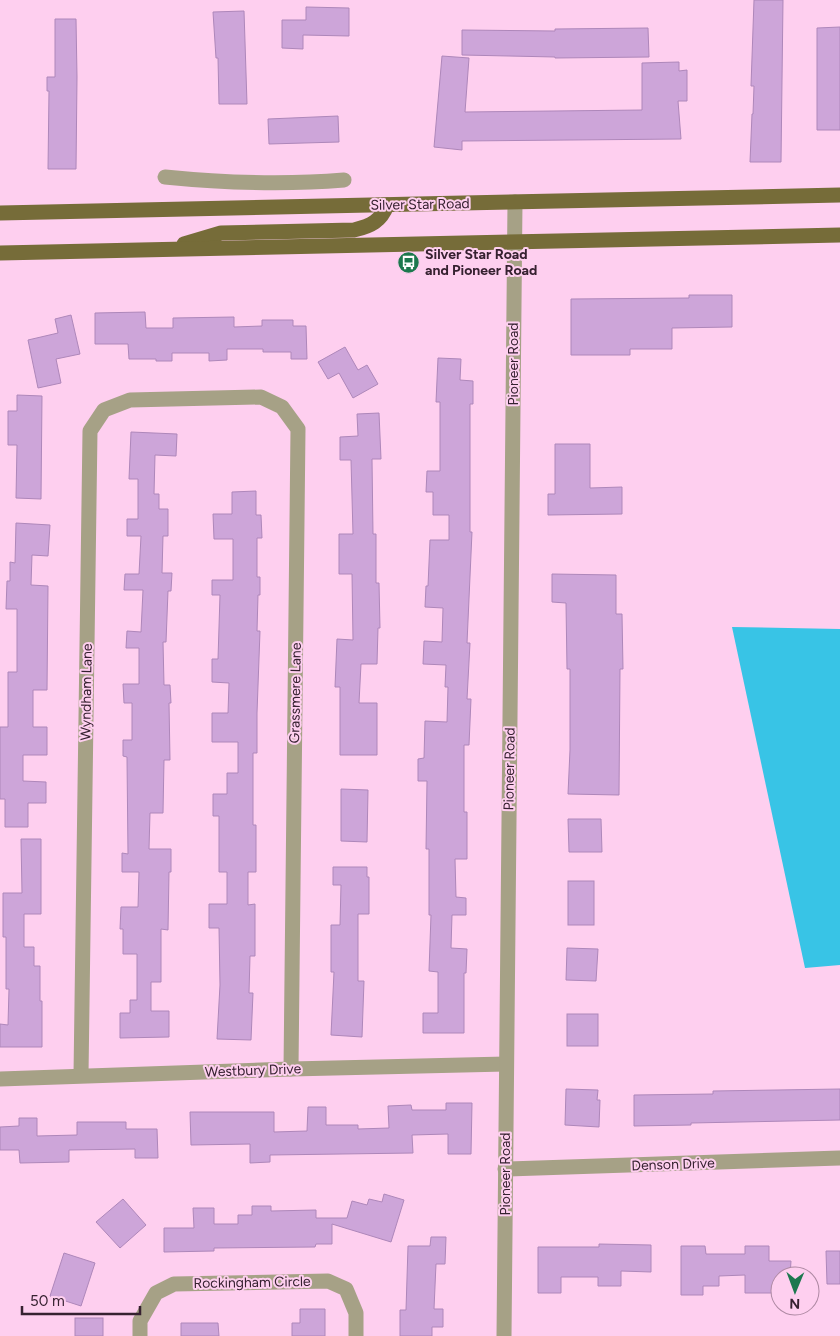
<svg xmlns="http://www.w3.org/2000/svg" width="840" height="1336" font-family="Figtree,sans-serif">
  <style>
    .water { fill: #38c4e6 }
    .building { fill: #cda5d9; stroke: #ae87ba }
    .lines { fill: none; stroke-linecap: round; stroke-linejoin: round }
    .minor { stroke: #a6a186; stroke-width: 15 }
    .major { stroke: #766c39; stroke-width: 15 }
    .labels { text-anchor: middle; stroke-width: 4; stroke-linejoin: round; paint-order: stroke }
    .street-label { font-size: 14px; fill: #362130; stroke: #fecfef }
    .poi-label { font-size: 14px; font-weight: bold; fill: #362130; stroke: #fecfef; text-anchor: start }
  </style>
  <rect width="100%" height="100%" fill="#fecfef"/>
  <polygon class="water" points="732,627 840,629 840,965 805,968"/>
  <g class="building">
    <polygon points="754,0 783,0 781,162 750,162 752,114 753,114 754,86 751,86"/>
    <polygon points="306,7 349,8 349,36 303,35 303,49 282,48 282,20 306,20"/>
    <polygon points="244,11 247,104 219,104 218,58 216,58 213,12"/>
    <polygon points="55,19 76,19 77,77 76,169 48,169 49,91 47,91 47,77 55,77"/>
    <polygon points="840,27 840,130 817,130 817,28"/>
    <polygon points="648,28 649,57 555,58 555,57 462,55 462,30 555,31 555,29"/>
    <polygon points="442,56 469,58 465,112 642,110 642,63 679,62 679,71 687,70 687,101 678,101 681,139 462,141 462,150 434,147"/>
    <polygon points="338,116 339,142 269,144 268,119"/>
    <polygon points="689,295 732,295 732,327 672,328 672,349 630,349 630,355 571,355 571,299 689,298"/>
    <polygon points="145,312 146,328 173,328 173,318 234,317 234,327 262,326 262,320 293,320 293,326 306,326 307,359 291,359 291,352 263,352 263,349 227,349 227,360 209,361 209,353 172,353 172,361 156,361 156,359 129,359 128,344 95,344 95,313"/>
    <polygon points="71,315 80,354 56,359 61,383 38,388 28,340 58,333 55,319"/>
    <polygon points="345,347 358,370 367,365 378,384 353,398 339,373 328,379 318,362"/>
    <polygon points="438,358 461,359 460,380 473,381 473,404 470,404 470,532 472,532 467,643 470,643 467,699 471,699 469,745 464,745 464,812 467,812 467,859 455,859 456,897 466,898 466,915 452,915 451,948 467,949 466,973 464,973 464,1033 423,1033 423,1013 438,1013 438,972 429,971 431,915 429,915 429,849 426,849 427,781 418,781 418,759 424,758 425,721 447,722 448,687 445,687 446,665 423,664 424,641 442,642 443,608 425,607 426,586 428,586 430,540 449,540 449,515 433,515 433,492 426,492 427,471 440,471 440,402 436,402"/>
    <polygon points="17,395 42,396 41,499 16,498 17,445 8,445 8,411 17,411"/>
    <polygon points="379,413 381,459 372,459 373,534 376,534 376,583 379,583 380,628 378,628 377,664 361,664 359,703 377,703 377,755 340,755 340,687 335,687 337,639 353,640 352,574 339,574 339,534 353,534 351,460 340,460 340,437 358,436 357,414"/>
    <polygon points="131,432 177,434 176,456 155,455 154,494 159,494 159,509 168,509 168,536 163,536 162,573 172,573 171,591 168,591 166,642 163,642 164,685 170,685 171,703 169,703 170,760 164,760 163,813 150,813 149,849 171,849 171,872 169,872 168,930 161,929 161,982 151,982 151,1011 169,1011 169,1037 120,1038 120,1013 130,1013 130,1000 137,1000 137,954 123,954 123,929 120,929 121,907 138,907 139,872 122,872 122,853 128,854 127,757 123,756 123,740 132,740 132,703 124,703 123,684 139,684 139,648 126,648 127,631 141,632 143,590 124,590 125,574 139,574 141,536 127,536 127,519 138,519 138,479 129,479"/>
    <polygon points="555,444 590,444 590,488 622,487 622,514 548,515 548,494 555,494"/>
    <polygon points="256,491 256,515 261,515 262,538 257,538 257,577 260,577 260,595 258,595 257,631 260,631 257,713 257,753 253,753 253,825 256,825 256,872 248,872 248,905 255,904 255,956 250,956 249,993 253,993 251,1040 217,1039 220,985 219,928 209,928 209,904 227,904 227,872 219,872 219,816 213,816 213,794 227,794 227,773 238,773 238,742 212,742 212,713 228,713 229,683 212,682 212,659 218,659 220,595 212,595 212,580 233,580 233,539 214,539 213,514 232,514 232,492"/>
    <polygon points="16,523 50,525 48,556 32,555 31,585 48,586 47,690 33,690 33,727 47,727 47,755 23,755 23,781 46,782 46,803 28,803 28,827 5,827 5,799 0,799 0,727 8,727 8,672 17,672 17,609 6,609 7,581 10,581 10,562 15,563"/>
    <polygon points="552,574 616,575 616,614 622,614 623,669 620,669 619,795 568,794 570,750 570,669 567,669 566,603 552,602"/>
    <polygon points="341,789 368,790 367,842 341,841"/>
    <polygon points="568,819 601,819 602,852 569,852"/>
    <polygon points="21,839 41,839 41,914 24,914 24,947 34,947 34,966 40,966 40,1001 42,1001 42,1047 0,1047 0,1024 8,1025 9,989 6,989 6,937 3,937 3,893 22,893"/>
    <polygon points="333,867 367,867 367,877 369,877 369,914 358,914 358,981 364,981 362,1037 331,1035 334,972 331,972 331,925 340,925 341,885 333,885"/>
    <rect x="568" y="881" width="26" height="44"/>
    <polygon points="567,948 598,949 596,981 566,980"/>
    <rect x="567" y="1014" width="31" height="32"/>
    <polygon points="566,1089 598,1090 597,1100 600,1100 599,1127 565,1125"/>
    <polygon points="840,1089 840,1120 691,1123 691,1125 634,1126 634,1095 713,1094 713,1091"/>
    <polygon points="446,1103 472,1103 471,1154 448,1154 448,1134 412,1135 413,1153 270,1155 270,1162 250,1163 250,1144 191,1145 190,1112 274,1112 274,1132 307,1131 308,1107 326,1107 326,1125 358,1125 358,1129 389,1128 388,1106 411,1105 412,1110 446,1110"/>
    <polygon points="19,1118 37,1118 37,1136 77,1135 77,1122 126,1122 126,1129 157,1129 158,1158 135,1158 135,1149 69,1150 69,1162 20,1163 19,1150 0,1150 0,1127 19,1126"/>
    <polygon points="384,1194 404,1200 391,1242 332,1224 332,1244 316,1244 315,1247 214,1248 214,1251 164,1252 164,1228 194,1228 193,1208 214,1208 214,1224 238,1224 238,1215 252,1215 252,1206 271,1206 271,1211 316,1210 316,1218 347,1218 352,1201 367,1205 369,1199 382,1202"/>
    <polygon points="123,1199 146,1225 120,1248 96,1222"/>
    <polygon points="431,1237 446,1237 445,1264 436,1264 434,1309 443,1309 443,1327 432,1327 432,1336 400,1336 400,1310 406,1310 408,1246 430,1246"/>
    <polygon points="599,1244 651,1245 651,1272 621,1271 621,1286 598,1286 598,1277 561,1277 561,1293 538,1293 538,1247 599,1247"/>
    <polygon points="681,1246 705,1246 706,1254 745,1254 745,1246 769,1246 769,1261 791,1261 790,1276 780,1276 780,1283 777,1283 777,1293 745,1293 745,1275 719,1276 719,1286 703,1286 703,1295 681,1295"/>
    <polygon points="826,1251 840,1251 840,1284 827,1284"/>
    <polygon points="64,1253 95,1263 81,1306 50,1296"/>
    <polygon points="300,1309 325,1309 325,1336 292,1336 292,1323 300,1323"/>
    <rect x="75" y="1318" width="28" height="18"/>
    <polygon points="181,1323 218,1323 219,1336 181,1336"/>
  </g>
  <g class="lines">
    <g class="minor">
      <path d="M165 177C225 183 284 185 344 180"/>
      <polyline points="81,1075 90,431 104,410 130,400 261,397 282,407 298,429 291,1069"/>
      <polyline points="0,1079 291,1069 506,1064"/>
      <polyline points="505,1169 840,1158"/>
      <polyline points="140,1336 140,1321 156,1293 174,1284 328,1281 346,1289 356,1313 356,1336"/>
      <polyline points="504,1336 515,202"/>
    </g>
    <g class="major">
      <polyline points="0,213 840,195"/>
      <path d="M184 244 221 233 354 230C371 226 381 221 387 205"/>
      <polyline points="0,253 840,235"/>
    </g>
  </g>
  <defs>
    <symbol id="bus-disc" viewBox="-11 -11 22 22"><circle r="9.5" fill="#1c784e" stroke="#fecfef"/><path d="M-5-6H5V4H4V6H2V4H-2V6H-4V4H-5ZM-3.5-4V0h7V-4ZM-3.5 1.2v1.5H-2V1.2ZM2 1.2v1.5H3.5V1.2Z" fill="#fff"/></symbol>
  </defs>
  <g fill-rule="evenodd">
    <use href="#bus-disc" x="396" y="250" width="25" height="25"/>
  </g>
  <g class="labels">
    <g class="street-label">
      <text transform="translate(420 204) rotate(-1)" y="5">Silver Star Road</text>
      <text transform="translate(513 364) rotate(-90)" y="5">Pioneer Road</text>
      <text transform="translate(86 692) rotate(-89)" y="5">Wyndham Lane</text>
      <text transform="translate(295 693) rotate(-89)" y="5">Grassmere Lane</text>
      <text transform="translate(509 769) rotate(-89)" y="5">Pioneer Road</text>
      <text transform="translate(253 1070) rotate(-2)" y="5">Westbury Drive</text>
      <text transform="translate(673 1164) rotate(-2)" y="5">Denson Drive</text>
      <text transform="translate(505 1174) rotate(-90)" y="5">Pioneer Road</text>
      <text transform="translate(252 1282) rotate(-1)" y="5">Rockingham Circle</text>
    </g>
    <g class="poi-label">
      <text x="425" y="259">Silver Star Road<tspan x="425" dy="16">and Pioneer Road</tspan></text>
    </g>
  </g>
  <g transform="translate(795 1291) rotate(181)"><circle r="24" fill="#fecfef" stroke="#ae89a3"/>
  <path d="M0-4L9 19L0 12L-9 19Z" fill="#1c784e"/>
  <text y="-8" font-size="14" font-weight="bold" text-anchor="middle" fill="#362130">N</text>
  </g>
  <path d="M22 1306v8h118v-8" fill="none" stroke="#362130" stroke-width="2.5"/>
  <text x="30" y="1306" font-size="15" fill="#362130" stroke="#fecfef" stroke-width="4" paint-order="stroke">50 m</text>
</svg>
